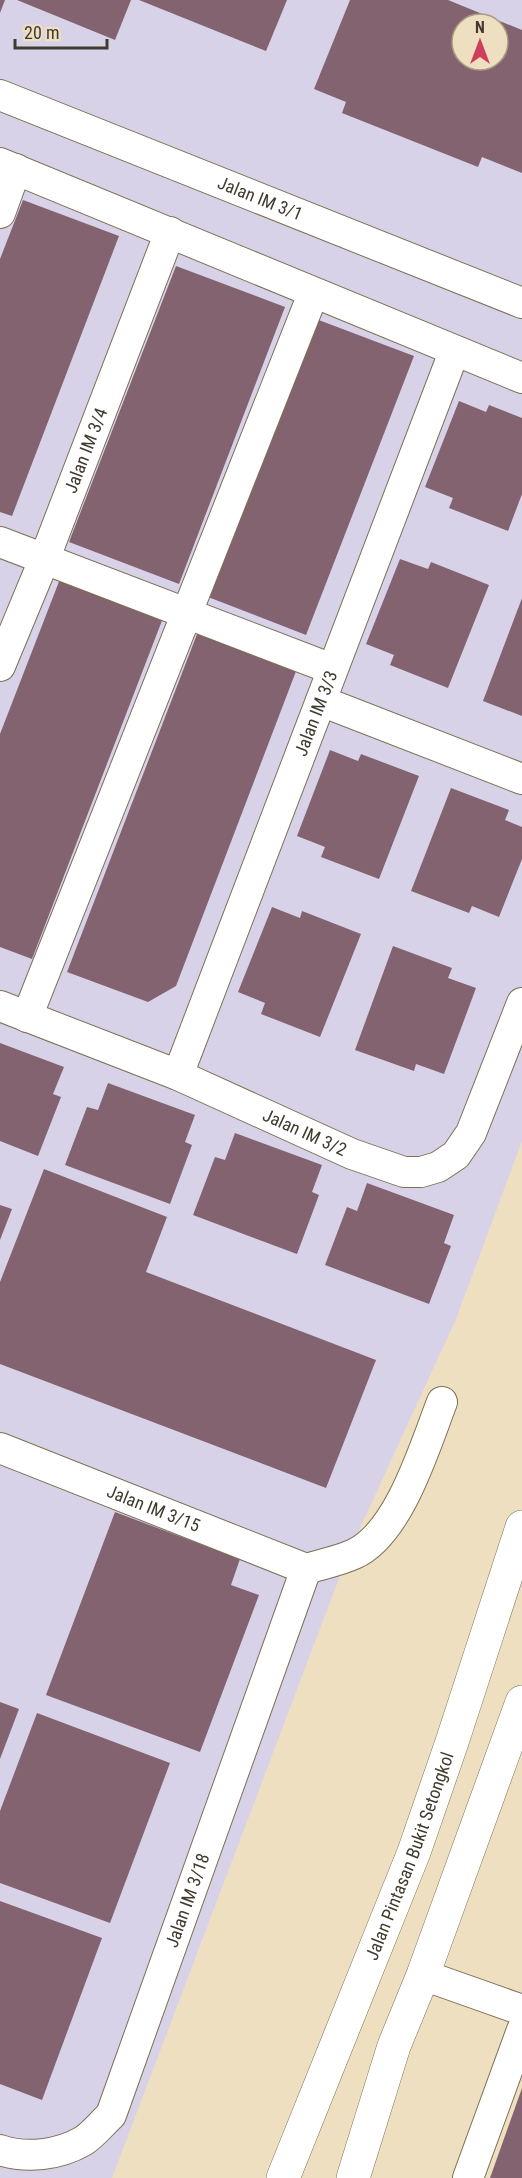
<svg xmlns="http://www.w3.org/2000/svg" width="522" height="2178" font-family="'Roboto Condensed',sans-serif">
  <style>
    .industrial { fill: #d8d2e8; fill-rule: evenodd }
    .building { fill: #83636f; fill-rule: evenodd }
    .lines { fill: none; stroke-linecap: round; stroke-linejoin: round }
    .minor-casing { stroke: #7d7054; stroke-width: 32 }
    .major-casing { stroke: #7d7054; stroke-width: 34 }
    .minor { stroke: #fff; stroke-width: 30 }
    .major { stroke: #fff; stroke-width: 33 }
    .labels { text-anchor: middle; stroke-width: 6; stroke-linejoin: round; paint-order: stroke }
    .street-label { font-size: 18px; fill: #413b2f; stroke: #eddfbf }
  </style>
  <rect width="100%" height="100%" fill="#eddfbf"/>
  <path class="industrial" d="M0 0H522V1141L456 1319 349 1552 112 2178H0ZM462 24H498V60H462Z"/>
  <g class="building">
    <polygon points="0,0 5,0 0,13"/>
    <polygon points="17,0 131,0 115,40"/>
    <polygon points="139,0 287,0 266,51"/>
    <path d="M350 0H448L522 30V173L482 157 478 167 342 113 346 102 314 89ZM462 24H498V60H462Z"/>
    <polygon points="23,200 119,236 12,516 0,512 0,259"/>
    <polygon points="176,266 285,307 179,584 69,542"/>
    <polygon points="316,319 414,356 306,635 208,597"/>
    <polygon points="459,401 486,412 489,405 522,418 522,494 508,531 449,508 453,498 425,487"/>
    <polygon points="400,559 428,569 431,562 489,585 448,688 390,665 394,655 366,644"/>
    <polygon points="60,579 163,618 32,959 0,947 0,734"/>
    <polygon points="522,598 522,716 483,701"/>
    <polygon points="199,629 298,666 176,986 148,1002 67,972"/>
    <polygon points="330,750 358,761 361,754 419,776 379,879 321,857 325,847 297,836"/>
    <polygon points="451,788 509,810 505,820 522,827 522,859 499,917 472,906 469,913 411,891"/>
    <polygon points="272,907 300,918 302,911 361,934 320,1037 261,1014 265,1003 238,992"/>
    <polygon points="393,946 452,968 448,978 476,988 444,1074 416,1064 414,1071 355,1050"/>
    <polygon points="0,1043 64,1067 53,1094 61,1097 38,1156 0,1141"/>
    <polygon points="108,1083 195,1115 185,1142 192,1145 170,1204 65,1165 87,1107 98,1110"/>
    <polygon points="235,1133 322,1165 312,1192 319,1195 297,1254 193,1215 215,1157 225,1160"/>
    <polygon points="44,1169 167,1217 146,1272 376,1360 326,1488 0,1364 0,1282"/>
    <polygon points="367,1183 454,1215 444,1243 451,1246 429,1304 325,1265 347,1207 357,1211"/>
    <polygon points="0,1205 12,1209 0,1240"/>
    <polygon points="115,1512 240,1559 231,1585 259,1595 200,1752 46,1695"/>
    <polygon points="0,1702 19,1709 0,1759"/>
    <polygon points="37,1713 170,1763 110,1923 0,1883 0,1811"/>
    <polygon points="0,1901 102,1938 42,2100 0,2084"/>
    <polygon points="522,2089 522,2178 490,2178 522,2088"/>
  </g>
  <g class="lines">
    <defs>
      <g id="minor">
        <path id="s1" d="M0 95 522 303"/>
        <polyline points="0,163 522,378"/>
        <polyline points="0,213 16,169"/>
        <polyline points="0,542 332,669"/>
        <path id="s2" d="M0 666 44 560 170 232"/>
        <polyline points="321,701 522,779"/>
        <path id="s3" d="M0 1006 178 1075 352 1154 404 1172H421L438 1167 456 1155 471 1133 522 1003"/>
        <polyline points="27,1017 313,294"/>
        <path id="s4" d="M178 1075 454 352"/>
        <path id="s5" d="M0 1448 306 1569"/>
        <path d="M306 1569C322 1564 339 1561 354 1554 399 1534 425 1446 442 1402"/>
        <polyline points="423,1975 522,2010"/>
        <path id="s6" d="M0 2150C26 2159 59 2155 83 2141 93 2135 102 2123 111 2115L306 1569"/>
        <polyline points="468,2178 522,2030"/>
      </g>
      <g id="major">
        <path id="s7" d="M283 2178 414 1852 452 1742 522 1527"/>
        <polyline points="353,2178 394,2046 423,1975 522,1702"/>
      </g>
    </defs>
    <use href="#minor" class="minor-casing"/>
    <use href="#major" class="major-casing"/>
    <use href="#minor" class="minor"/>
    <use href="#major" class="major"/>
  </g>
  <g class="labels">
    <g class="street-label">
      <text dy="6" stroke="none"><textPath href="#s1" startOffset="280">Jalan IM 3/1</textPath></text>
      <text dy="6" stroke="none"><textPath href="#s2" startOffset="232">Jalan IM 3/4</textPath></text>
      <text dy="6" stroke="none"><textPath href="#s4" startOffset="387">Jalan IM 3/3</textPath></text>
      <text dy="6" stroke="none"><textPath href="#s3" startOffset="330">Jalan IM 3/2</textPath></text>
      <text dy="6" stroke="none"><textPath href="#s5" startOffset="165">Jalan IM 3/15</textPath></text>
      <text dy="6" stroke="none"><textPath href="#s7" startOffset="346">Jalan Pintasan Bukit Setongkol</textPath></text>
      <text dy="6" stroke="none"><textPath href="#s6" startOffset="352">Jalan IM 3/18</textPath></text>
    </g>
  </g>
  <g transform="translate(480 42)"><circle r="28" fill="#eddfbf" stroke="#a89d85" stroke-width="1.5"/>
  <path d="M0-4.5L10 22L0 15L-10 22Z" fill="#cf3f5b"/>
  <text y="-9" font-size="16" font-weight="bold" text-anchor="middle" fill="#413b2f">N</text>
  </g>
  <path d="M15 39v9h92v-9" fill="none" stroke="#413b2f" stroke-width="3"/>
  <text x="24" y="39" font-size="18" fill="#413b2f" stroke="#eddfbf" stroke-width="4.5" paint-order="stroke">20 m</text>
</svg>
